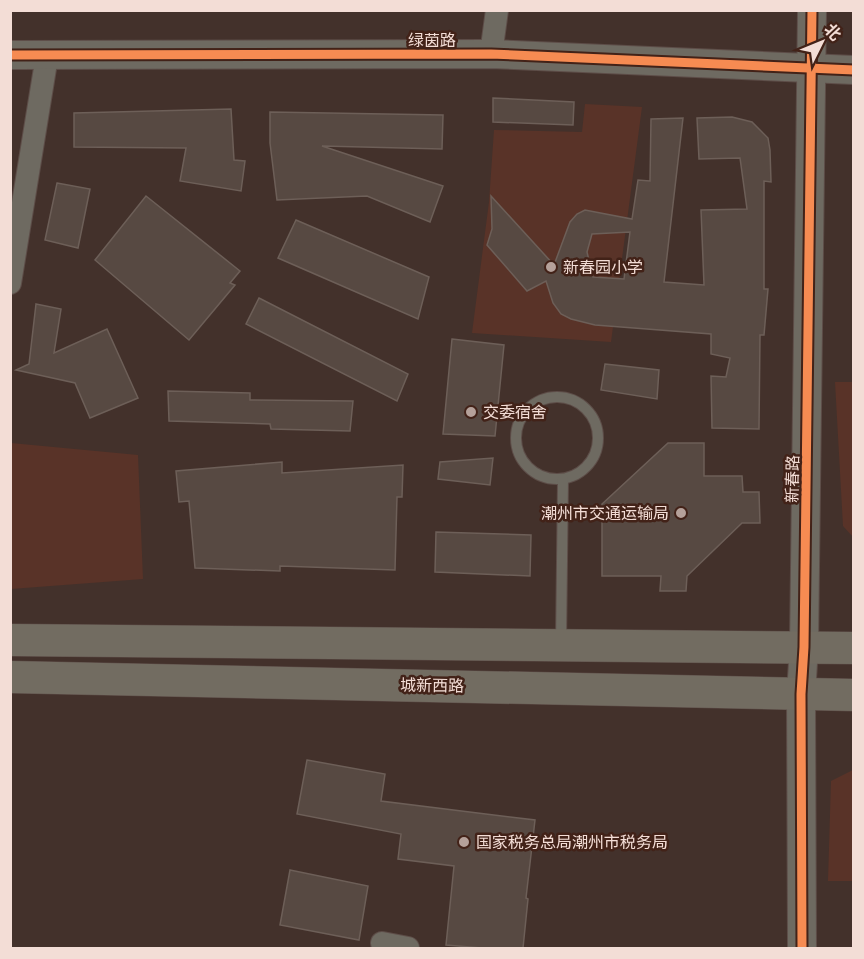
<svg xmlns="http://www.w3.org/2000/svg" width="864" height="959" font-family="'Exo 2','Noto Sans SC',sans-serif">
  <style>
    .built { fill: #593328 }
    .building { fill: #574942; stroke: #6d5f58; stroke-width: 1.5; fill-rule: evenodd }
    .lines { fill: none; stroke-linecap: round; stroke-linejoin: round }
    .service-casing { stroke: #5d4d48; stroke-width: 12 }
    .minor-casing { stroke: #5d4d48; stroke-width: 24 }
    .tertiary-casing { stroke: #5d4d48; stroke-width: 30 }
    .secondary-casing { stroke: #5d4d48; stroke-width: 33 }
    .service { stroke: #6e6a61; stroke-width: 10 }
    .minor { stroke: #6e6a61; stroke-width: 22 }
    .tertiary { stroke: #6e6a61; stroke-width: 28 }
    .secondary { stroke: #726c61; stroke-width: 32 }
    .cycleway-casing { stroke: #422218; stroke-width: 13 }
    .cycleway { stroke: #f68b52; stroke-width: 9 }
    .poi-dot { fill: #b5a19a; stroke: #422218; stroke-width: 2 }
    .labels { text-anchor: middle; stroke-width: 5; stroke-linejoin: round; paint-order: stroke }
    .street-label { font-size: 16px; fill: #f3ddd6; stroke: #422218 }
    .poi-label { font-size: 16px; fill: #f3ddd6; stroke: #422218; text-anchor: start }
  </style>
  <rect width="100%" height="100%" fill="#43312b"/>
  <g class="built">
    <polygon points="585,104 642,107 611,342 472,333 489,202 494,130 582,132"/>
    <polygon points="835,382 853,382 853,537 843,526"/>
    <polygon points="11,443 138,455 143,579 11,589"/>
    <polygon points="853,770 853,881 828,881 831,781"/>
  </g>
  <g class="building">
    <polygon points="493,98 574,102 573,125 493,122"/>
    <polygon points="231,109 234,160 245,161 241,191 180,181 186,148 74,147 74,113"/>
    <polygon points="270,112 443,115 442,149 322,146 443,186 430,222 367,196 277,200 270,143"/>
    <path d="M732 117 752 122 768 138 770 150 771 182 764 181V289H768L764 335H760L759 429 712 428 711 376 726 377 730 358 711 354V334L595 325 571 319 561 314 553 303 546 281 527 291 487 245 492 229 491 196 554 265 570 222 577 214 585 210 632 219 638 180 650 181 651 119 683 118 664 282 704 285 701 210 747 209 740 158 699 159 697 118ZM630 232 624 279 593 277 587 252 592 234Z"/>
    <polygon points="57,183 90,189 78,248 45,240"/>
    <polygon points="146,196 240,271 230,283 235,285 189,340 95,260"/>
    <polygon points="296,220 429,277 418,319 278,258"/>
    <polygon points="259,298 408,374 397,401 246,324"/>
    <polygon points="36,304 61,309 54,353 107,329 138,398 90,418 75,383 16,370 29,364"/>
    <polygon points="452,339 504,345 495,436 443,434"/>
    <polygon points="605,364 659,370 657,399 601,390"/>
    <polygon points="168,391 250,393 250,400 353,401 350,431 271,429 270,424 169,421"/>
    <polygon points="668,443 704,443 704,476 742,476 743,492 759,492 760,523 742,523 687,576 686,591 660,591 661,576 602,576 602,504"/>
    <polygon points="493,458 490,485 438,479 440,462"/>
    <polygon points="282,462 282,473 403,465 402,497 397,497 395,570 280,566 280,571 195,568 189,501 179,502 176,471"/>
    <polygon points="436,532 531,535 530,576 435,572"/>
    <polygon points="307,760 385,774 381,801 535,820 526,898 528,899 523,948 482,948 446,945 454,866 398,859 401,834 297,814"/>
    <polygon points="290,870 368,886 359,940 280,925"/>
  </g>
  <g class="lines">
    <defs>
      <g id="service">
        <circle cx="557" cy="438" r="41"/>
        <polyline points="561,644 563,479"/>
      </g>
      <g id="minor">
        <polyline points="491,54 497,10"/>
        <polyline points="10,283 47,56"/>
        <polyline points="382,943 408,948"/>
      </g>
      <g id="tertiary">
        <polyline points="10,55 491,54 854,70"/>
        <polyline points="802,948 801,694 804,647 812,10"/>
      </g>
      <g id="secondary">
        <polyline points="10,640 854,648"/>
        <polyline points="10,677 854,695"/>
      </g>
    </defs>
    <use href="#service" class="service-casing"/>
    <use href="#minor" class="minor-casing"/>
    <use href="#tertiary" class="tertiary-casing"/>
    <use href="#secondary" class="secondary-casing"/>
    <use href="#service" class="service"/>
    <use href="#minor" class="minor"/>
    <use href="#tertiary" class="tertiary"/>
    <use href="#secondary" class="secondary"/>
    <defs>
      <g id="cycleway">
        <polyline points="10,55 491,54 854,70"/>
        <polyline points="802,948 801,694 804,647 812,10"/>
      </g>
    </defs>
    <use href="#cycleway" class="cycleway-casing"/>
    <use href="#cycleway" class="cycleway"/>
  </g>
  <g class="poi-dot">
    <circle cx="551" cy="267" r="6"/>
    <circle cx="471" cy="412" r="6"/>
    <circle cx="681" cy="513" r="6"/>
    <circle cx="464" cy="842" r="6"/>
  </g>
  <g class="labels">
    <g class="street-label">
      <text x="432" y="46">绿茵路</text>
      <text transform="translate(792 479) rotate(-89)" y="6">新春路</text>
      <text transform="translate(432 685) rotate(1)" y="6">城新西路</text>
    </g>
    <g class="poi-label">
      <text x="563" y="273">新春园小学</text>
      <text x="483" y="418">交委宿舍</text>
      <text x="669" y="519" text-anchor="end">潮州市交通运输局</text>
      <text x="476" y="848">国家税务总局潮州市税务局</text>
    </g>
  </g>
  <rect width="864" height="959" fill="none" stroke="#f3ddd6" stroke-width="24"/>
  <g transform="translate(822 42) rotate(47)" stroke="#422218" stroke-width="4.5" paint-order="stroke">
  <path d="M0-4.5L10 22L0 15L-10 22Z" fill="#f3ddd6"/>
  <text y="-9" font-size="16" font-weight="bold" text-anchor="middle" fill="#f3ddd6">北</text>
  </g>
</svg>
